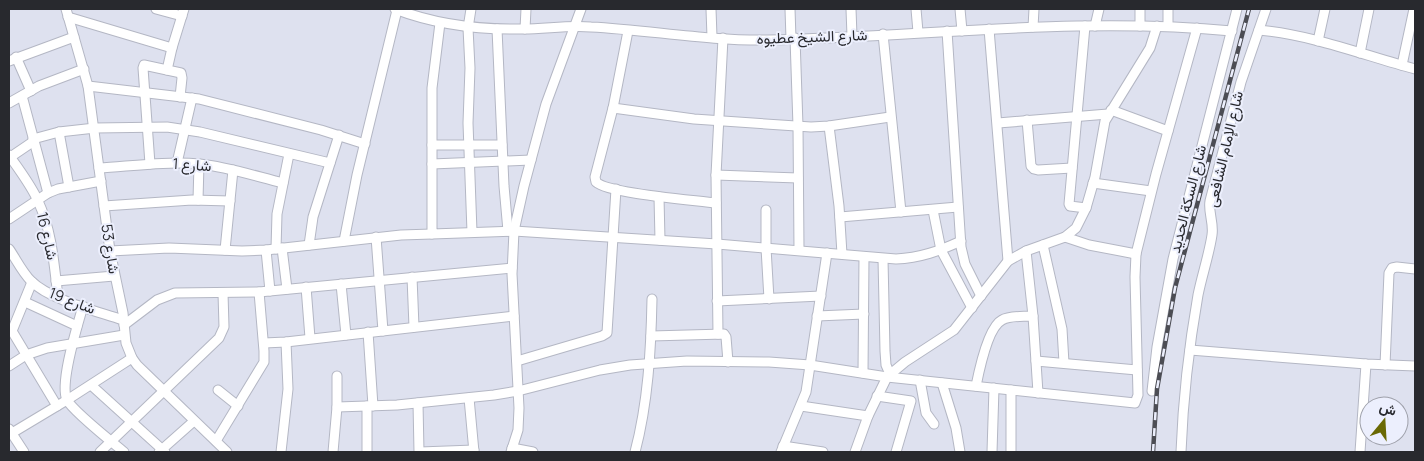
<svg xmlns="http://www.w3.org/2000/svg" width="1424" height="461" font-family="Manrope,Vazirmatn,sans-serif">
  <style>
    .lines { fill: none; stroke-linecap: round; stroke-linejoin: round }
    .minor-casing { stroke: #b4b7c4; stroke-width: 11 }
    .minor { stroke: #fff; stroke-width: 9 }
    .rail-casing { stroke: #4c4d54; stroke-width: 4.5 }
    .rail { stroke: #eceffd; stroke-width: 2.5; stroke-dasharray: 8; stroke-linecap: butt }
    .labels { text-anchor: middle; stroke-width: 4; stroke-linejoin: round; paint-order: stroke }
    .street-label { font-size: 15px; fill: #28292e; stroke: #eceffd }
  </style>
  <rect width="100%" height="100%" fill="#dee1ef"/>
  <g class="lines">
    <defs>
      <g id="minor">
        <polyline points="66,9 88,86 110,251 123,313 126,343 132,358 137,365 227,452"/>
        <polyline points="156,9 182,16"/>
        <path d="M395 9C437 25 478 30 523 29 546 29 568 25 591 27 650 30 708 41 768 40 922 37 1077 16 1232 31"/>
        <polyline points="471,9 468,28 470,68 468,123 472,232"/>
        <polyline points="711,9 712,37"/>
        <polyline points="790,9 791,39"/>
        <polyline points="851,9 852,36"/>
        <polyline points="916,9 918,32"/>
        <polyline points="960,9 962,31"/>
        <polyline points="1140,9 1140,26"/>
        <polyline points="1168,9 1168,26"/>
        <polyline points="68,17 172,48"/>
        <path d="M440 23 432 88V234L514 231 717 244 896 259C920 258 939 251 961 241"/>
        <polyline points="1085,26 1069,204 1070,206 1086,208"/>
        <polyline points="1095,26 1099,9"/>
        <polyline points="1033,27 1034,9"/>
        <polyline points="497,29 504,186 508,231"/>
        <polyline points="525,29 526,9"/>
        <polyline points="989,29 1008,261"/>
        <path d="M1259 30C1313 35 1363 55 1415 69"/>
        <path d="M628 31 613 108 595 177 596 182C609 194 694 200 716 203"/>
        <polyline points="947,31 961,247 965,264 981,296"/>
        <polyline points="883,34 901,212"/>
        <polyline points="795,38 798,126 799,250"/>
        <polyline points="1318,41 1325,9"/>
        <polyline points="1360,53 1369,9"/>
        <polyline points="16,57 31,91"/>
        <polyline points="9,61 74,37"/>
        <polyline points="1402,65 1414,9"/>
        <polyline points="167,70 172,48 184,9"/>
        <polyline points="88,86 199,99 321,130 365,144"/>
        <polyline points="22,96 48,193"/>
        <polyline points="9,103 39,86 84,69"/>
        <polyline points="613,108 694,119 811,127 829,126 890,117"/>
        <polyline points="1111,110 1168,131"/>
        <polyline points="1027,120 1031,166 1034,169 1038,170 1072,168"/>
        <polyline points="998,123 1108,114"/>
        <polyline points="829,126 839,206 842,254"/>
        <polyline points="59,132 69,187"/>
        <polyline points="33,139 59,132 95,128 167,127 200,132 330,163"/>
        <polyline points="432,145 502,145"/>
        <path d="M9 155C19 170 31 185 38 201 52 231 54 264 58 297"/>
        <polyline points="9,158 34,141"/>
        <polyline points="177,163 192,98"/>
        <polyline points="150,164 143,68 144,65 181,73 182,78 180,97"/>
        <polyline points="432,164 531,160"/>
        <path d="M99 168C132 166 166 161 200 164 228 167 255 176 283 183"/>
        <polyline points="716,175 798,178"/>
        <polyline points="1093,183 1151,191"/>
        <polyline points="659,197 660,240"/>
        <polyline points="198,200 199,164"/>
        <polyline points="104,206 192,200 230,201"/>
        <polyline points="766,210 766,248 769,299"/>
        <polyline points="933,210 941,250 972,308"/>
        <polyline points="840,217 958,207"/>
        <polyline points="9,219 48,193 58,189 101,181"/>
        <polyline points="376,237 383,331"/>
        <polyline points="1065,237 1089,245 1136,254"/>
        <polyline points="344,241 357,175 397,10"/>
        <polyline points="309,245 313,217 339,135"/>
        <polyline points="1043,245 1062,329 1064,363"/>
        <polyline points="282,248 287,289"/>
        <path d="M9 249C16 259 22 272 31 281 50 300 97 311 123 320"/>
        <polyline points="276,249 277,214 289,154"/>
        <polyline points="225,250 233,170"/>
        <polyline points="266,250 270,291"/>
        <polyline points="110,251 169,248 242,251 266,250 401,235 432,234"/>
        <polyline points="1026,251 1033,316 1038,393"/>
        <polyline points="883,259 885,351 886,365 890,374"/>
        <polyline points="412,277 414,327"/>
        <polyline points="56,281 114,276"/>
        <polyline points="32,282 12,331 57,406"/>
        <polyline points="341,284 346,335"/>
        <polyline points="306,287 310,338"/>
        <polyline points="717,301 821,296"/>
        <polyline points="25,302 77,326"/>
        <path d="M83 306C78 324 59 383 67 400 73 411 113 443 124 452"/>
        <polyline points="817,316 864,314"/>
        <polyline points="124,325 157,300 175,293 259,292 512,268"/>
        <polyline points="368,332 373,406"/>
        <polyline points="718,334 716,175 723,38"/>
        <polyline points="651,336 724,334 726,337 728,362"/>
        <polyline points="264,343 286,342 514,316"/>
        <polyline points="1190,350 1366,364 1415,366"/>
        <polyline points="517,361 602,336 607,333 616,189"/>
        <polyline points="1036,361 1137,370"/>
        <polyline points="1385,365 1389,273 1392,268 1397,267 1415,269"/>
        <polyline points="9,366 26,355 47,348 124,335"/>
        <polyline points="863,373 864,257"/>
        <polyline points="920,380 926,413 934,424"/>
        <polyline points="942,383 956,428 960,452"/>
        <polyline points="91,385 165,452"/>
        <path d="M976 386C979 371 988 327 1002 320 1010 315 1024 317 1033 316"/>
        <polyline points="218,390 238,406"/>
        <polyline points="1152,391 1157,347 1173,259 1237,9"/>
        <polyline points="877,396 911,401 896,452"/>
        <polyline points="469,398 474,452"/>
        <polyline points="418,403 419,452"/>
        <polyline points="801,406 868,416"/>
        <polyline points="337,407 397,405 494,395 518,391 600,370 630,365 687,361 769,362 810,365 887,377 1135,403 1138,395 1135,277 1136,254 1156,174 1197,28"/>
        <polyline points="9,429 24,452"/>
        <polyline points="12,433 67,400 132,358"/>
        <polyline points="216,441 264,362 264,351 259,292"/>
        <polyline points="783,446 823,452"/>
        <polyline points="512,448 533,452"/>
        <polyline points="100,452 219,338 224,327 223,293"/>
        <polyline points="159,452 194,421"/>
        <polyline points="281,452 288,389 286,342"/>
        <polyline points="333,452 337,407 337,376"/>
        <polyline points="367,452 367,406"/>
        <polyline points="420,452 474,450"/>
        <polyline points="511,452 518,430 519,408 512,274 514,231 524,186 546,104 581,9"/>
        <path d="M635 452C648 403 651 350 652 299"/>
        <polyline points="781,452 806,392 827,253"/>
        <polyline points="855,452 868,416 887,377 905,362 954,330 1008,261 1026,251 1065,237 1076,228 1086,208 1095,177 1105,121 1150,48 1157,26"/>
        <polyline points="992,452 994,388"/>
        <polyline points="1011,452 1011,390"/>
        <path d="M1181 452C1183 400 1189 346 1198 295 1202 275 1209 255 1212 235 1214 223 1208 212 1210 201L1241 82 1266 9"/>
        <polyline points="1360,452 1366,364"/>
      </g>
    </defs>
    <use href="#minor" class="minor-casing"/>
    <use href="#minor" class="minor"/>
    <defs>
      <polyline id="rail" points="1153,452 1157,389 1175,288 1249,9"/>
    </defs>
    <use href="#rail" class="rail-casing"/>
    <use href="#rail" class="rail"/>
  </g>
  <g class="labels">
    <g class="street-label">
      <text transform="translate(812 37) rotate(-2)" y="5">شارع الشيخ عطيوه</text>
      <text transform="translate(1225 149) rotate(-77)" y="5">شارع الإمام الشافعى</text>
      <text transform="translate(192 165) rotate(4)" y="5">شارع 1</text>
      <text transform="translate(1188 199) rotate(-76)" y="5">شارع السكة الحديد</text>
      <text transform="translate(47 236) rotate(77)" y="5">شارع 16</text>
      <text transform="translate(110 249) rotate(81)" y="5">شارع 53</text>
      <text transform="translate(72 301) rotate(21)" y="5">شارع 19</text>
    </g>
  </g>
  <rect width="1424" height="461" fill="none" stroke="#28292e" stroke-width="20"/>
  <g transform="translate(1384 421) rotate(18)"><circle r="24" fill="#eceffd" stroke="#9ea0aa"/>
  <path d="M0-4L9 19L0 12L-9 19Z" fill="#6a6904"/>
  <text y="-8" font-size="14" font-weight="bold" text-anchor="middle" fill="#28292e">ش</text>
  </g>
</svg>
